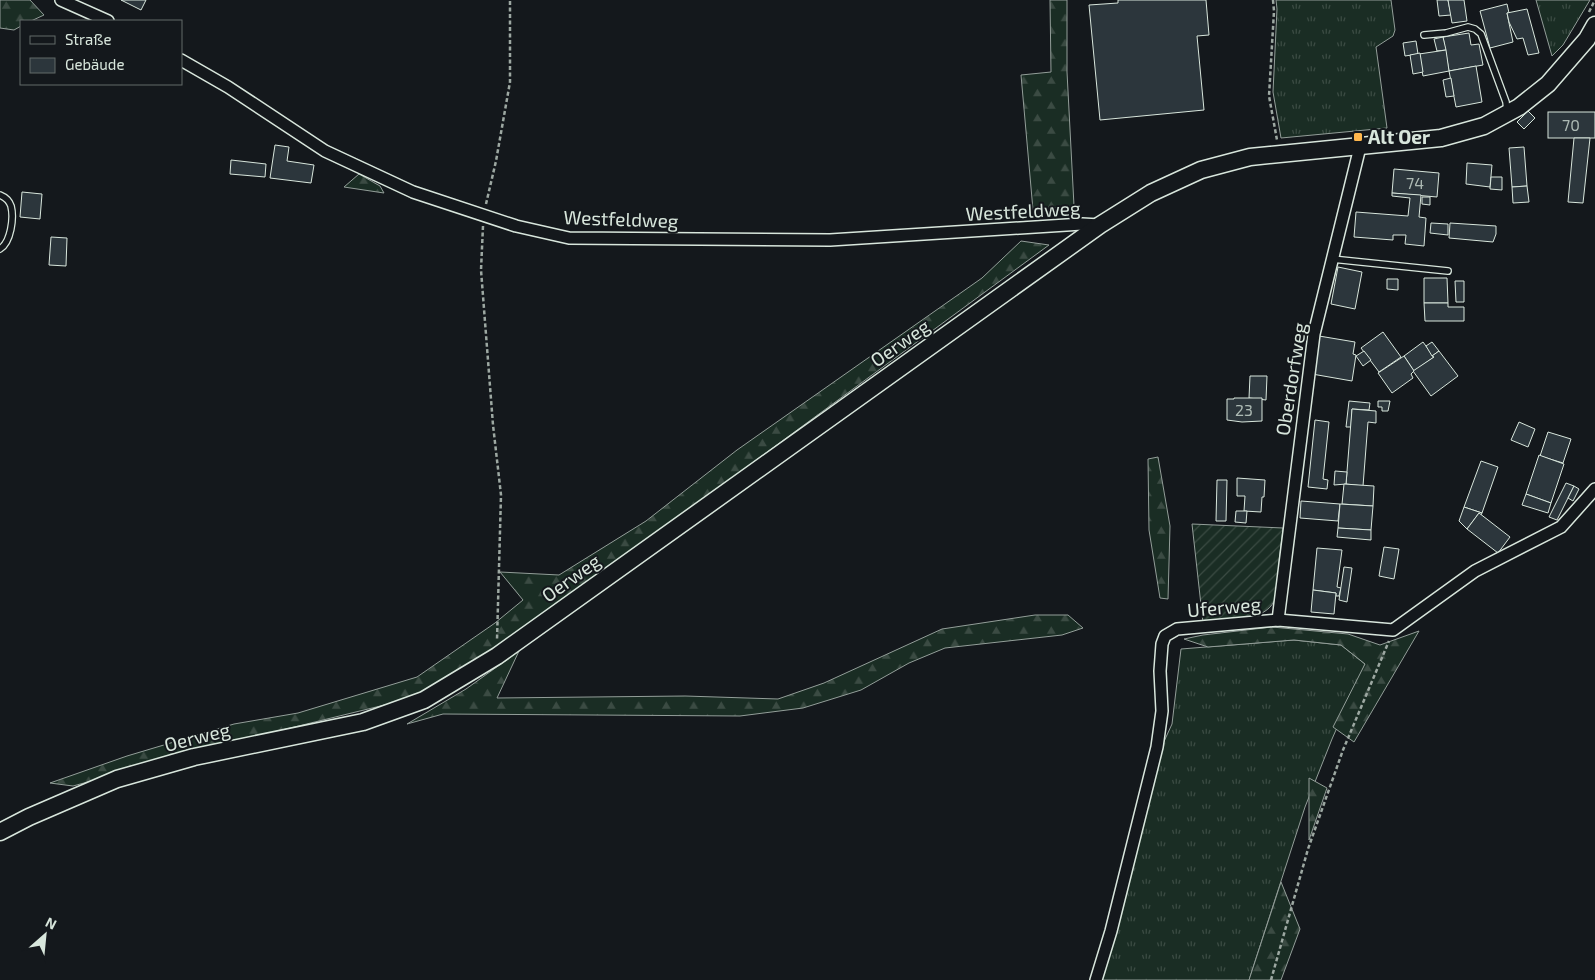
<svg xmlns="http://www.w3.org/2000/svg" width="1595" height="980" font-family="'Exo 2',sans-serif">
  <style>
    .grass { fill: url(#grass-tufts); stroke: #939e99 }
    .forest { fill: url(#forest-firs); stroke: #939e99 }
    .garden { fill: url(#garden-furrows); stroke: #939e99 }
    .building { fill: #2c363c; stroke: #d8e6dc }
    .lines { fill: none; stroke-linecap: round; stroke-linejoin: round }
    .lane-casing { stroke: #d8e6dc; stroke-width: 8 }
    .street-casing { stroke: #d8e6dc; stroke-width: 14 }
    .secondary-casing { stroke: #d8e6dc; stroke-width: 19 }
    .path { stroke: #9da8a2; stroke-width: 2.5; stroke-dasharray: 4 2.5; stroke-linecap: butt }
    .lane { stroke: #14181c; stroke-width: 5.5 }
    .street { stroke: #14181c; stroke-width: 11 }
    .secondary { stroke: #14181c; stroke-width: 16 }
    .poi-dot { fill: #ffb74d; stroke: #14181c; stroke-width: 2 }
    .labels { text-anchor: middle; stroke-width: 4; stroke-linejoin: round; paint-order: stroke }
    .number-label { font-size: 16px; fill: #adbab4 }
    .poi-label { font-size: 19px; font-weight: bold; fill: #d8e6dc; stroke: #14181c; text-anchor: start }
    .street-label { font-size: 19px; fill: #d8e6dc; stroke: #14181c }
  </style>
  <defs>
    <pattern id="grass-tufts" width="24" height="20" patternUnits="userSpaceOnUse" patternTransform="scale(1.25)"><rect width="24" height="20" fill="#1a2d24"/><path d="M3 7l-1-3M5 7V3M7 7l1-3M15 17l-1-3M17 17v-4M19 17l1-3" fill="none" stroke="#3b4b43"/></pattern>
    <pattern id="forest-firs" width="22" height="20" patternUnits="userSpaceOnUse" patternTransform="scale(1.25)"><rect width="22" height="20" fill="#1a2d24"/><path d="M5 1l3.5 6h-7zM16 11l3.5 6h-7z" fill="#3b4b43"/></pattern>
    <pattern id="garden-furrows" width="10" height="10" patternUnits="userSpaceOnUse" patternTransform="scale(1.25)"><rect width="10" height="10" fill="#1a2d24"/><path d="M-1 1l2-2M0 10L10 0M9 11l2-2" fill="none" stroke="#3b4b43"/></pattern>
  </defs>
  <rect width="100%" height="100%" fill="#14181c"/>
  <g class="grass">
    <polygon points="1276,0 1391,0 1395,30 1393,36 1376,47 1387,128 1281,138 1273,92 1277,9"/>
    <polygon points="1536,0 1590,0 1563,45 1552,56"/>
    <polygon points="1294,640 1341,645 1365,664 1332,739 1305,807 1249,980 1100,980 1161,748 1172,724 1181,649"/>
  </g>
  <g class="forest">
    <polygon points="0,0 30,0 44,15 31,21 21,21 21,26 14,30 0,28"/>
    <polygon points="1050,0 1067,0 1067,72 1074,206 1033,210 1021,75 1051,72"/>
    <polygon points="359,174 380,186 384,193 344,187"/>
    <polygon points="1021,241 1049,245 529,627 409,699 237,741 73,786 50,783 127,756 234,724 298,713 417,677 495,623 523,600 500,572 559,575 646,521 737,450 982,278"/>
    <polygon points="1158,457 1170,526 1168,599 1160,598 1149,530 1148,459"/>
    <polygon points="1035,615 1068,615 1083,628 1062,635 945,648 909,663 861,690 803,708 740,716 443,714 407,724 466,689 519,651 497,698 685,696 778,699 824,683 942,629"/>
    <polygon points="1272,627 1348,634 1380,645 1419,631 1354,742 1333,727 1365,664 1341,645 1294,640 1208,647 1184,639 1203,635"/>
    <polygon points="1309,778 1327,788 1309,840"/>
    <polygon points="1281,882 1300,929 1281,980 1249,980"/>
  </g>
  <path class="garden" d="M1192 524 1283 528C1282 539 1280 551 1279 563 1278 582 1282 604 1260 614 1243 622 1221 621 1203 623Z"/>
  <g class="building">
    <polygon points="121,0 146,0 141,10"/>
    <polygon points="1118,0 1206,0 1209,35 1197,36 1204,110 1100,120 1089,5 1118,3"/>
    <polygon points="1437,0 1448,0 1451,15 1439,16"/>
    <polygon points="1448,0 1464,0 1467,21 1452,23"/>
    <polygon points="1507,4 1509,13 1507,13 1509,23 1513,42 1490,48 1480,11"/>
    <polygon points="1527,9 1539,53 1528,55 1523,38 1517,39 1509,22 1507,13"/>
    <polygon points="1469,33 1471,45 1479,44 1483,65 1449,71 1443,37"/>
    <polygon points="1443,37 1446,50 1437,51 1434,39"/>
    <polygon points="1416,41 1418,54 1405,56 1403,43"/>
    <polygon points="1446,50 1449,71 1423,76 1419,54"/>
    <polygon points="1420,53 1423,72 1413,74 1410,55"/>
    <polygon points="1476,66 1482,102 1456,107 1449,71"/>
    <polygon points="1451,78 1454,96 1446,97 1443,80"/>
    <polygon points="1528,111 1535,118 1524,129 1517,122"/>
    <rect x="1548" y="112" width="47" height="26"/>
    <polygon points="1574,138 1590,138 1583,203 1568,202"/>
    <polygon points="275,145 289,147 287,161 314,165 311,183 270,178"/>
    <polygon points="1524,147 1527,186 1512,187 1509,148"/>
    <polygon points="231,160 266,164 265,177 230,174"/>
    <polygon points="1467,163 1492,165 1490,187 1466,184"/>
    <polygon points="1394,169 1439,173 1437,197 1392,193"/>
    <polygon points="1491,177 1502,177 1502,190 1490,189"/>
    <polygon points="1527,186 1529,202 1513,203 1512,187"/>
    <polygon points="22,192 42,194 40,219 20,217"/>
    <polygon points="1392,193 1421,195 1419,217 1426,218 1424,246 1405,244 1406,235 1393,235 1393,240 1354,237 1356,212 1408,216 1410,198 1392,196"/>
    <polygon points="1422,197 1430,197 1430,205 1422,204"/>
    <polygon points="1431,223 1448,224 1448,235 1430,233"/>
    <polygon points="1450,223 1496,226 1496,234 1493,242 1449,238"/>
    <polygon points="51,237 67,238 66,266 49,265"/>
    <polygon points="1338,267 1362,272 1355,309 1331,304"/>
    <polygon points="1424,278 1447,278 1448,303 1424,303"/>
    <polygon points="1387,279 1398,279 1398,290 1387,289"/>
    <polygon points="1455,281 1464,281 1464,302 1456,302"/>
    <polygon points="1424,303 1448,303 1448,307 1464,307 1464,321 1425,321"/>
    <polygon points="1383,332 1401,357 1379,372 1361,348"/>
    <polygon points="1319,336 1355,342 1353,354 1356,355 1352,381 1312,374"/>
    <polygon points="1423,342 1434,357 1414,371 1404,356"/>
    <polygon points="1432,342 1439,351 1432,356 1426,346"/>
    <polygon points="1364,351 1371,360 1363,366 1356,356"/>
    <polygon points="1439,351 1458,376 1431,396 1413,371 1434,357 1432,356"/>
    <polygon points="1404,356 1414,371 1411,374 1413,378 1392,393 1378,373"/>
    <polygon points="1250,376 1267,376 1266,400 1249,398"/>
    <polygon points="1234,398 1262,398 1262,421 1242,422 1227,420 1227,399 1234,399"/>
    <polygon points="1349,401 1370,403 1369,410 1352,409 1351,427 1346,427"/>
    <polygon points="1378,401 1390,401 1388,411 1382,411 1382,407 1378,407"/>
    <polygon points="1352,409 1376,411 1376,423 1368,422 1363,486 1346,484"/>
    <polygon points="1315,420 1329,422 1323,479 1328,480 1327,489 1308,487"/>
    <polygon points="1519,422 1535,429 1528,447 1511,440"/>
    <polygon points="1548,432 1571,439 1563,463 1540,456"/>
    <polygon points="1539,455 1564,464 1551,503 1526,494"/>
    <polygon points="1481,461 1498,467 1482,513 1464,507"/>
    <polygon points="1335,471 1347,472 1346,484 1334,485"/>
    <polygon points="1237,478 1265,480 1264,497 1262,497 1261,512 1244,511 1245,496 1237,496"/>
    <polygon points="1217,480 1227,480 1226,521 1216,521"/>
    <polygon points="1566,483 1574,486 1557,520 1549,517"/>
    <polygon points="1344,484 1374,486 1373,506 1342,504"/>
    <polygon points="1574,486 1579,489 1573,501 1568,498"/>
    <polygon points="1526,494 1551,503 1548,513 1522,505"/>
    <polygon points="1301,501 1340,504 1338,521 1300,518"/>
    <polygon points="1340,504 1373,506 1371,530 1338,528"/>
    <polygon points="1464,507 1482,513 1481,515 1479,513 1467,529 1459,521"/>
    <polygon points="1236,511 1247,511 1246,523 1235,522"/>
    <polygon points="1479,513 1510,537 1498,553 1467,529"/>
    <polygon points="1338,528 1371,530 1371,540 1337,537"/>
    <polygon points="1384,547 1399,549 1394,579 1379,576"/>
    <polygon points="1317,548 1342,550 1337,587 1341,588 1339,596 1336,596 1336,593 1313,590"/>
    <polygon points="1344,567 1352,568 1347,602 1339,600"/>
    <polygon points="1313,590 1336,593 1334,614 1311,612"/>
  </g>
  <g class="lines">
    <defs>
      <g id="lane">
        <polyline points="1424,35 1446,33 1468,27 1475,29 1481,34 1506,102 1507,111"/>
        <path d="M0 195C5 197 9 200 11 206 14 218 11 242 0 249"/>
        <polyline points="1332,259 1448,271"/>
      </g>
      <g id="street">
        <polyline points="61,0 108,21"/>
        <polyline points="181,60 228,87 325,151 413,192 516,226 569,238 830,240 1082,224 1100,225"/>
        <polyline points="1278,620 1314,334 1360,147"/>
        <polyline points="1096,980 1111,931 1157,747 1162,711 1160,671 1162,644 1165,636 1177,629 1278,620 1393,630 1475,571 1561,527 1595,489"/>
      </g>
      <polyline id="secondary" points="0,832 29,817 117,779 194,757 363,722 424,700 497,656 1100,225 1151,193 1201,170 1250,157 1441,138 1484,126 1519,107 1548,84 1587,39 1595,25"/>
    </defs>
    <use href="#lane" class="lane-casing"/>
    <use href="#street" class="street-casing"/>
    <use href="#secondary" class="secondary-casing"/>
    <g class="path">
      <polyline points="1273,0 1274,11 1269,96 1277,140"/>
      <polyline points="1589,12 1595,0"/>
      <polyline points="486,204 496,161 510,82 510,0"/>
      <polyline points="483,226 481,270 493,425 501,495 497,640"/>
      <polyline points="1271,980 1308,849 1343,750 1389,641"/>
    </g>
    <use href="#lane" class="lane"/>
    <use href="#street" class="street"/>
    <use href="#secondary" class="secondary"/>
  </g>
  <rect class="poi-dot" x="1353" y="132" width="10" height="10" rx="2.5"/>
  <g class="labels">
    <g class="number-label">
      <text x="1571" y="131">70</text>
      <text x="1415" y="189">74</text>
      <text x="1244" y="416">23</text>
    </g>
    <g class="poi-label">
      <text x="1368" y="144">Alt Oer</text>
    </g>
    <g class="street-label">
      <text transform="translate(1023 211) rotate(-3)" y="7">Westfeldweg</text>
      <text transform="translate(621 219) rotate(2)" y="7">Westfeldweg</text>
      <text transform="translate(900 343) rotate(-35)" y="7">Oerweg</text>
      <text transform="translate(1291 379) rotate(-81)" y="7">Oberdorfweg</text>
      <text transform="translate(571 578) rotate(-36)" y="7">Oerweg</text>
      <text transform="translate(1224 607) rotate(-5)" y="7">Uferweg</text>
      <text transform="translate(197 737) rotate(-14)" y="7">Oerweg</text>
    </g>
  </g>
  <rect x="20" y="20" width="162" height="65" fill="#14181c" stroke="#626a69"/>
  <rect x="30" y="36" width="25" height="8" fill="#14181c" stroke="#626a69"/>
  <text x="65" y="45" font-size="15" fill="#d8e6dc">Straße</text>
  <rect x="30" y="58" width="25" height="15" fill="#2c363c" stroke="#626a69"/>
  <text x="65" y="70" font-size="15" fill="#d8e6dc">Gebäude</text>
  <g transform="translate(45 935) rotate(27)" stroke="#14181c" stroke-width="4" paint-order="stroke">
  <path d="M0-4L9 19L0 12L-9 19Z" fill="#d8e6dc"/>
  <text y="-8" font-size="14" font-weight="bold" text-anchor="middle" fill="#d8e6dc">N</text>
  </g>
</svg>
